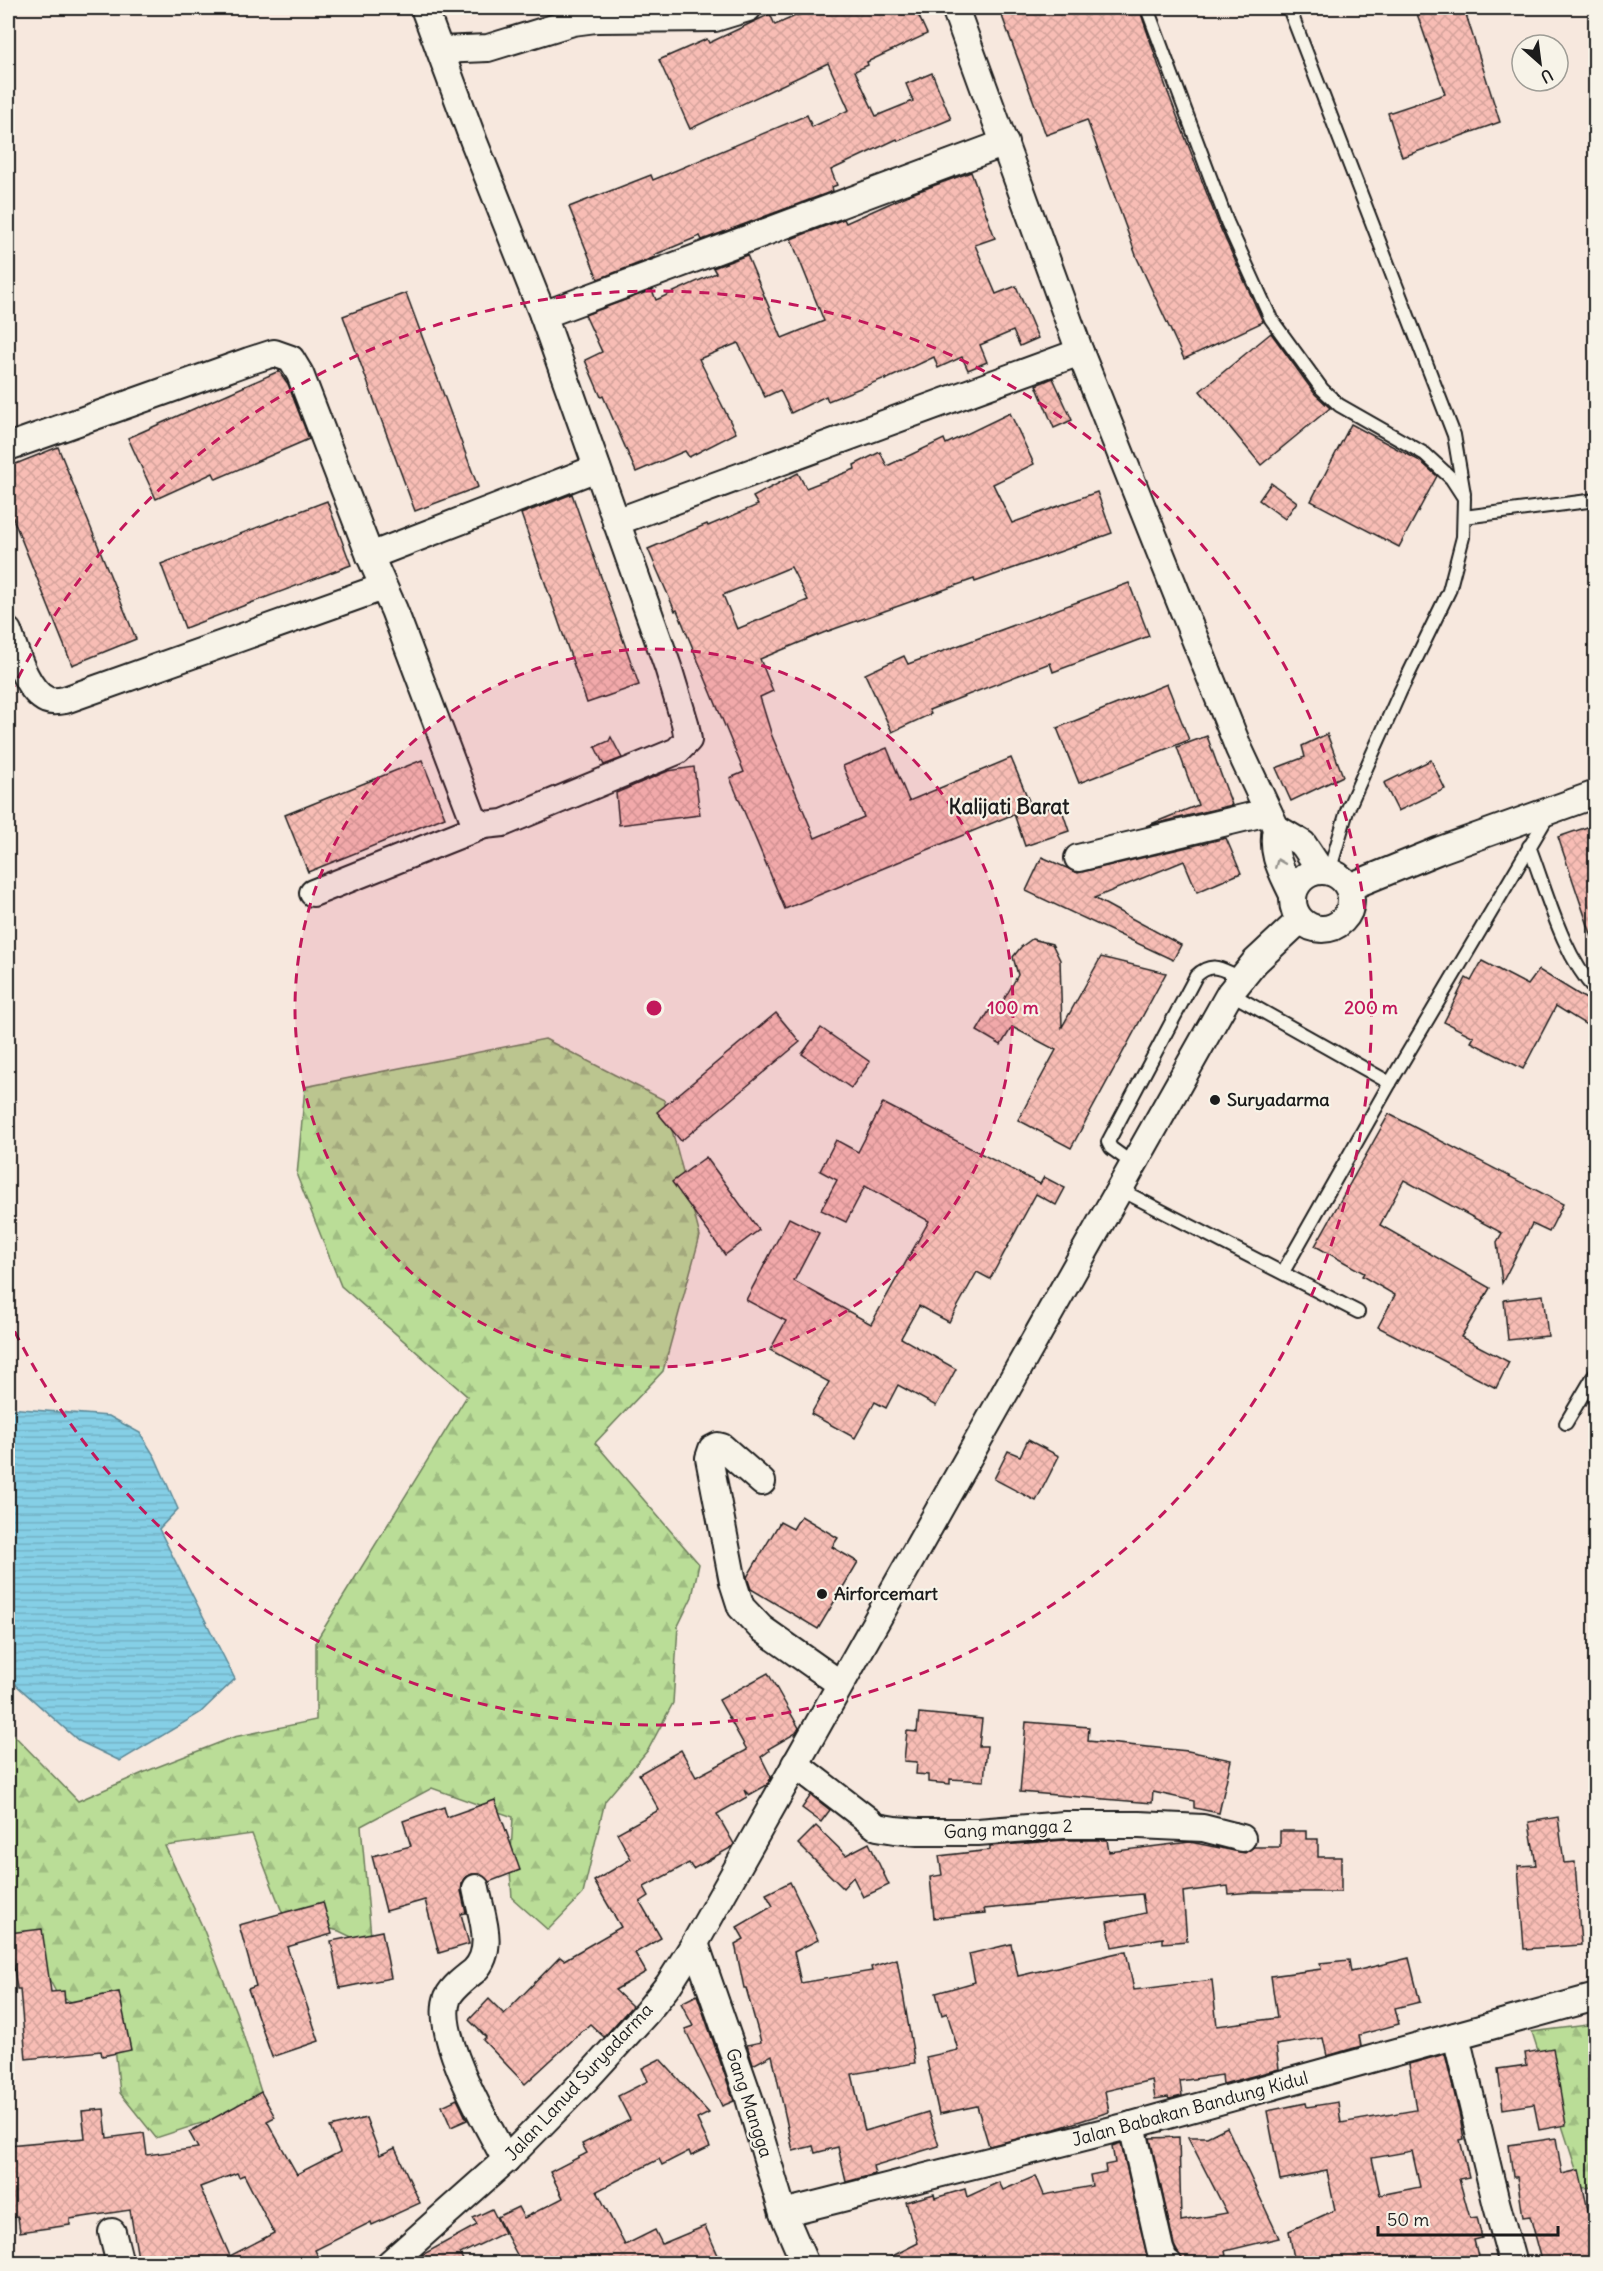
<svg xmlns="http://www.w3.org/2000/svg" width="1603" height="2271" font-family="Delius,sans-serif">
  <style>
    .forest { fill: url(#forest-firs); stroke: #6b7c5a; stroke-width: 1.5 }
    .water { fill: url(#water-rules); stroke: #5b8795; stroke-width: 1.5 }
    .building { fill: url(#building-cross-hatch); stroke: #1c1c1c; stroke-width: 1.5; fill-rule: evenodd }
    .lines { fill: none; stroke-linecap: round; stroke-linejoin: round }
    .service-casing { stroke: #1c1c1c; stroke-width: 16 }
    .minor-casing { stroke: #1c1c1c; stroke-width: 30 }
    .service { stroke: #f7f3e8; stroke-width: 12 }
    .minor { stroke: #f7f3e8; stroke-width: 26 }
    .oneway { stroke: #94928c }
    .ring { fill: none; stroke: #c2185b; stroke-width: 3; stroke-dasharray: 10 8 }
    .poi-dot { fill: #1c1c1c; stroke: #f7f3e8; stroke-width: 2 }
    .labels { text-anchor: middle; stroke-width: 4.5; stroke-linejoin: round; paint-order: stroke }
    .poi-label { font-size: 18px; font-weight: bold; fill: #1c1c1c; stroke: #f7f3e8; text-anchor: start }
    .street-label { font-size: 18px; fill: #1c1c1c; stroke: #f7f3e8 }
    .quarter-label { font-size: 21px; font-weight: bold; fill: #1c1c1c; stroke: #f7f3e8 }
    .centre { fill: #c2185b; stroke: #f7f3e8; stroke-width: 3 }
    .ring-label { font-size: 18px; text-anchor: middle; font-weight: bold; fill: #c2185b; stroke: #f7f3e8; stroke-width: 4.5; stroke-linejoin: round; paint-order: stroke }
  </style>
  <defs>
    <pattern id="forest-firs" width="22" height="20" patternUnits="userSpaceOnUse" patternTransform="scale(1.5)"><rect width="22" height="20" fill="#badd97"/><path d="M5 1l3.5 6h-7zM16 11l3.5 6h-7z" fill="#9fbd82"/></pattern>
    <pattern id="water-rules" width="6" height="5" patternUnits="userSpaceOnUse" patternTransform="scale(1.5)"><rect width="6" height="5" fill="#85cfe6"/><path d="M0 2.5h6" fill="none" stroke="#72b1c5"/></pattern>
    <pattern id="building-cross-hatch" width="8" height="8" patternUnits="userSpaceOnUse" patternTransform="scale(1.5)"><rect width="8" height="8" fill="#f8bdb5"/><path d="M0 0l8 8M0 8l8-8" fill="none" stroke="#d4a29b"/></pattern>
  </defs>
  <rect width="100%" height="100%" fill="#f7e8de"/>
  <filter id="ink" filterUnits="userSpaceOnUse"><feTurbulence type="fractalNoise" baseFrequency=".0167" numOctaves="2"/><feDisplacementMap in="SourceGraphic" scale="12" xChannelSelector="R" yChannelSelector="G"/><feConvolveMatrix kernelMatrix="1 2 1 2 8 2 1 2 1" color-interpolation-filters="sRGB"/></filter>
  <g filter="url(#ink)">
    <g class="forest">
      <polygon points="545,1039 664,1100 700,1236 663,1371 595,1443 699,1564 692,1597 678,1626 673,1703 648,1750 605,1801 583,1894 548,1930 512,1898 510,1871 513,1817 432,1788 361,1826 372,1947 339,1931 284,1917 252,1834 165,1846 203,1928 236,2012 261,2092 263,2103 156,2138 120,2093 112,2020 58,1996 47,1975 8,1940 8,1729 78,1801 152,1769 234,1737 316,1720 316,1641 467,1396 341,1286 297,1176 305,1087"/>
      <polygon points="1595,2024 1595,2187 1582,2188 1532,2032"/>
    </g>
    <polygon class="water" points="8,1408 109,1416 140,1433 155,1457 178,1509 159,1529 235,1679 200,1713 120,1761 79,1741 15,1684 8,1670"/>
    <g class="building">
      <polygon points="814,8 915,8 927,34 867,62 868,65 855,71 876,116 913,101 906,84 932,73 951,119 898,141 897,139 831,170 837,185 832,187 833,191 702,240 700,236 654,255 655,257 598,279 569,207 651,175 653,180 807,115 812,127 849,110 828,63 690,129 659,60 707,39 709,43 770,14 775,25"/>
      <polygon points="999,8 1139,8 1167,90 1219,225 1263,322 1184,359 1137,258 1087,120 1046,135"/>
      <polygon points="1415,8 1464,8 1500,122 1402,157 1388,113 1445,94"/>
      <polygon points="971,172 995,238 975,245 996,294 1016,286 1038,338 1020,346 1013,331 980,345 987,362 968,370 962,357 938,368 934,357 885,380 885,378 828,401 826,396 791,413 780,390 765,397 738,343 699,359 736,433 689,457 685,451 636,472 603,396 601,397 585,360 602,352 585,315 652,290 656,300 716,273 713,268 747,255 782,338 824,321 791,239 844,219 846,223 911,194"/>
      <polygon points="406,293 478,487 415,511 343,316"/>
      <polygon points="1271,333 1315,394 1330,408 1261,465 1200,391"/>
      <polygon points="279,371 288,384 309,439 216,479 213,473 156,499 128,438"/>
      <polygon points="1053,378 1072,420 1054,428 1036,385"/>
      <path d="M1010 413 1034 464 993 484 1012 523 1097 492 1112 533 975 582 974 579 823 633 760 659 773 691 760 697 772 736 815 838 864 817 843 766 887 748 909 801 1011 758 1034 813 1060 804 1069 831 1025 846 1014 814 785 909 730 778 744 772 677 610 675 611 648 549 707 524 708 526 758 505 753 497 798 473 806 488 855 469 854 465 880 452 887 466 944 439 946 444ZM791 567 808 600 737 629 723 595Z"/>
      <polygon points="1351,424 1420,461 1437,476 1399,547 1311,501"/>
      <polygon points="58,447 136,639 72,665 8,506 8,467"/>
      <polygon points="1271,483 1297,502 1285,519 1259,500"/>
      <polygon points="572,494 639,685 587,703 521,514"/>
      <polygon points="327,501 351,565 185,628 161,564"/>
      <polygon points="1129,583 1149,636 1053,672 1050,663 929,710 931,714 892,732 865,674 904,656 908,664"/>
      <polygon points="1167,684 1189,740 1079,783 1057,728"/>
      <polygon points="1327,734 1343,776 1291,801 1276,768 1305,757 1302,746"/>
      <polygon points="1207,736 1232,805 1146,826 1198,805 1177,747"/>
      <polygon points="611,737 622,758 604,765 595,747 609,741"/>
      <polygon points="422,760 445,817 308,872 285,815"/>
      <polygon points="1431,760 1445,789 1398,811 1384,783"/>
      <polygon points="694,767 700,815 619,825 616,793 668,771"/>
      <polygon points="1596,824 1596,936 1592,937 1558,837"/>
      <polygon points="1226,838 1241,873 1197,892 1184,861 1094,898 1181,945 1173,960 1026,891 1042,857 1078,873"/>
      <polygon points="1032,939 1052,944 1060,960 1062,1027 1101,957 1166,973 1071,1148 1018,1120 1056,1050 1012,1027 1001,1045 977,1031 992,1006 998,1010 1018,975 1013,957 1021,947"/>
      <polygon points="1482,961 1528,985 1539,970 1596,1005 1596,1031 1556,1006 1523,1069 1471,1042 1474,1037 1444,1022 1466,978 1471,981"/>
      <polygon points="776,1013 800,1042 681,1141 657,1112"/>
      <polygon points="821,1028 870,1062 851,1088 802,1054"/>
      <polygon points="883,1103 1040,1184 1044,1177 1065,1188 1056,1205 1036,1194 990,1279 977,1272 949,1322 919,1306 901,1338 956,1369 936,1406 898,1385 886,1408 875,1402 855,1438 811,1414 829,1382 770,1350 786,1321 746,1300 789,1218 819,1233 794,1281 871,1324 929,1221 865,1186 846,1222 821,1210 837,1180 820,1171 836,1140 858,1152"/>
      <polygon points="1389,1114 1563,1204 1549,1232 1532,1224 1502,1283 1497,1242 1502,1233 1404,1180 1380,1225 1490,1288 1461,1337 1509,1362 1496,1388 1378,1327 1395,1295 1362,1276 1364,1273 1315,1246"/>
      <polygon points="706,1157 759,1230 725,1255 672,1182"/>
      <polygon points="1543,1295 1548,1336 1508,1340 1504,1300"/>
      <polygon points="1028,1440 1059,1456 1036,1501 994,1479 1008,1451 1020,1456"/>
      <polygon points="801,1516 838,1538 832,1547 858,1562 818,1629 751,1589 747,1577 780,1522 793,1529"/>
      <polygon points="768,1673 799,1728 796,1733 768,1749 769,1751 761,1757 771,1777 767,1785 749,1795 744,1790 747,1797 717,1814 734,1844 732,1847 693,1869 689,1863 644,1887 649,1896 640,1902 661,1938 635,1953 646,1972 615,1990 632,2006 604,2037 590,2024 525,2084 483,2040 486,2037 469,2020 489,1999 504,2014 560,1957 564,1960 621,1927 594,1881 631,1859 617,1833 659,1810 639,1774 681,1750 696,1777 747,1750 719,1700"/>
      <polygon points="919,1713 982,1719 979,1746 987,1746 984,1781 950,1779 950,1784 928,1782 928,1775 916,1774 917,1762 904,1761 907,1731 917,1732"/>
      <polygon points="1026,1722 1089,1727 1088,1741 1188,1751 1231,1760 1219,1813 1194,1808 1194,1801 1153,1792 1152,1803 1020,1792"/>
      <polygon points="811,1795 830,1810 821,1822 802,1808"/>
      <polygon points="495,1800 520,1870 489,1882 480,1874 472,1874 466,1877 462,1884 461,1891 466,1913 461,1914 469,1944 439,1953 425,1900 386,1911 372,1856 411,1846 403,1821 444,1807 447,1817"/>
      <polygon points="1558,1817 1564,1863 1575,1862 1581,1945 1524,1949 1518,1866 1536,1865 1529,1822"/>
      <polygon points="816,1826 846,1855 869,1843 889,1885 863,1897 853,1877 843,1888 798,1844"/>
      <polygon points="1280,1831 1306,1831 1306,1839 1318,1839 1318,1857 1341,1857 1341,1892 1253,1892 1229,1894 1228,1886 1183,1892 1187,1941 1163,1943 1163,1938 1112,1947 1107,1922 1145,1913 1142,1894 984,1909 985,1913 934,1918 930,1877 942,1875 939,1856 990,1850 990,1846 1065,1840 1107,1840 1109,1852 1190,1842 1245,1853 1254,1847 1280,1847"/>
      <polygon points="790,1882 818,1940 794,1952 801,1983 872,1971 871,1967 897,1959 915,2063 852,2074 865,2131 928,2112 939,2146 873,2166 875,2174 846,2182 838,2147 815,2153 813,2146 793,2151 772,2055 753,2065 747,2045 761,2042 746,1988 744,1988 735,1944 744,1939 737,1927 773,1906 766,1894"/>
      <polygon points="323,1902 332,1934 287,1947 319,2041 272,2057 248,1989 256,1986 239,1925"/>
      <polygon points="42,1929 51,1992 64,1991 65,2003 119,1992 131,2050 102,2056 101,2051 26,2059 20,1989 17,1989 9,1933"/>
      <polygon points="382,1931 391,1978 340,1988 331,1941"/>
      <polygon points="1011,1944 1018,1976 1126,1951 1134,1990 1212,1980 1217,2026 1277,2018 1271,1976 1321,1969 1320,1963 1349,1960 1351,1972 1409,1958 1420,2002 1395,2008 1399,2024 1359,2035 1361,2046 1327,2056 1323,2038 1276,2045 1279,2069 1223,2084 1222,2075 1180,2081 1182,2096 1169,2099 1168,2097 1155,2099 1152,2080 1105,2091 1109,2112 1055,2129 989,2146 977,2106 939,2114 926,2057 958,2050 947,2013 942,2015 936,1993 975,1982 969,1954"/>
      <polygon points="697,1995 734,2101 722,2106 685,2029 693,2026 681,2003"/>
      <polygon points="1553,2048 1566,2125 1539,2130 1534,2104 1503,2109 1498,2069 1527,2065 1525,2053"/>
      <path d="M1445 2054 1460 2117 1464 2139 1460 2140 1469 2177 1459 2179 1470 2218 1477 2217 1482 2238 1474 2240 1480 2264H1295L1289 2231 1335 2210 1327 2171 1280 2180 1267 2111 1306 2103 1307 2107 1338 2102 1341 2123 1416 2110 1409 2064ZM1412 2151 1420 2187 1380 2195 1372 2158Z"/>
      <polygon points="660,2059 709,2113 697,2119 710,2147 691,2156 689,2151 662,2165 659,2159 597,2191 625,2245 655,2230 662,2244 705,2226 722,2264 522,2264 497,2217 518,2207 524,2218 563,2198 550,2172 587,2153 582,2144 630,2120 618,2096 648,2081 642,2068"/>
      <path d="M261 2092 275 2117 267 2121 297 2174 340 2152 330 2127 366 2118 380 2155 395 2148 420 2203 372 2225 371 2222 315 2250 322 2264H139L130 2210 70 2219V2225L20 2232 18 2217 8 2218V2145L85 2138 82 2111 104 2109 107 2138 144 2133 147 2155 198 2148 189 2132ZM237 2173 239 2177 244 2175 274 2233 230 2256 200 2187Z"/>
      <polygon points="457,2099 467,2120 451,2127 442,2106"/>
      <polygon points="1227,2127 1279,2238 1225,2251 1226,2256 1184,2264 1174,2245 1150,2138 1179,2137 1181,2221 1227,2213 1188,2137 1207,2137"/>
      <polygon points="1556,2138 1562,2174 1579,2170 1590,2219 1596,2218 1596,2264 1543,2264 1530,2216 1523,2217 1517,2177 1513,2177 1509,2145"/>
      <polygon points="1121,2143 1148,2260 1123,2264 877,2264 918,2243 906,2202 934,2194 935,2198 965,2189 967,2197 999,2182 1003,2190 1036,2176 1044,2195 1092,2186 1090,2175 1106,2172 1105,2165 1115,2163 1112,2146"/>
      <polygon points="492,2209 504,2233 460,2254 465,2264 426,2264 422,2255 477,2225 473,2218"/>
    </g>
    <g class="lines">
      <defs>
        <g id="service">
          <polyline points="1147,8 1227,222 1271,319 1322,389 1339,405 1425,454 1451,478 1464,498 1463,537 1449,591 1400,692 1347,811 1329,872"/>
          <polyline points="1289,8 1454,435 1464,494"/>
          <polyline points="1464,517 1596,500"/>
          <path d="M1529 846C1547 893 1562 954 1596 991"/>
          <polyline points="1230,993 1390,1083"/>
          <path d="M1133 1164 1111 1148 1108 1142 1196 976C1213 960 1222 970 1241 978"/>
          <polyline points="1119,1189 1358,1312"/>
          <polyline points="1283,1272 1390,1083 1549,814"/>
          <polyline points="1566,1423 1596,1372"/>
        </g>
        <g id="minor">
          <path d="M955 8 1080 352 1239 749 1276 828C1271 856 1282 871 1293 895"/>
          <polyline points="440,50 488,48 573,22 596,19 715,18 748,8"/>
          <polyline points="543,315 1005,143"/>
          <polyline points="8,447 249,361 274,353 291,359 300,374 370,556 394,610 473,818 484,825 503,823 677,751 688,740 685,723 668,667 543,315 474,142 424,8"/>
          <polyline points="616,522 1080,352"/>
          <polyline points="370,556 597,468"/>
          <path d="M8 631C15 650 26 691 47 700 52 702 60 701 65 700L383 587"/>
          <polyline points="1276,828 1303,844 1321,871"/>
          <polyline points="1078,858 1268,812"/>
          <circle cx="1322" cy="900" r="29"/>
          <polyline points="1349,887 1440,850 1596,794"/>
          <polyline points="313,893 484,825"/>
          <polyline points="762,1482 722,1447 718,1446 712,1449 709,1458 733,1582 741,1607 761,1628 839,1683"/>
          <polyline points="795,1764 877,1827 895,1830 918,1832 978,1832 1064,1825 1139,1825 1203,1828 1242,1838"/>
          <path d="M476 1888C481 1915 496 1949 474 1971 465 1978 453 1987 448 1997 433 2034 488 2126 506 2160"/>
          <polyline points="695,1943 749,2098 783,2213 805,2264"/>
          <polyline points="1456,2036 1496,2202 1513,2264"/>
          <polyline points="1132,2125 1160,2249 1164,2260 1169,2264"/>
          <polyline points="783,2213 1132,2125 1596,1997"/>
          <polyline points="112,2232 120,2264"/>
          <polyline points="389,2264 506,2160 586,2079 647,2012 669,1984 695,1943 1230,993 1255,962 1300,920"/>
        </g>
      </defs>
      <use href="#service" class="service-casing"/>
      <use href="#minor" class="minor-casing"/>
      <use href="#service" class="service"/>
      <use href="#minor" class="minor"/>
    </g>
    <defs><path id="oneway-chevron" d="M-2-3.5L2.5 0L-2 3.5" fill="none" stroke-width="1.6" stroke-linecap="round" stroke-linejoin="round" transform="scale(1.5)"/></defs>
    <use class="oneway" href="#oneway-chevron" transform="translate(1279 863) rotate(-112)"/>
  </g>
  <circle cx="654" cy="1008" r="359" fill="#c2185b" fill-opacity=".12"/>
  <g class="ring">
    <circle cx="654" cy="1008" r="359"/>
    <path d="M10 694A717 717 0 1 1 10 1322"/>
  </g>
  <g class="poi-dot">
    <circle cx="1215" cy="1100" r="6"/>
    <circle cx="822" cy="1594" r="6"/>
  </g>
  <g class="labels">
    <g class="poi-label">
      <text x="1227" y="1106">Suryadarma</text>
      <text x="834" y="1600">Airforcemart</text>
    </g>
    <g class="street-label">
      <text transform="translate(1008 1829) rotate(-3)" y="6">Gang mangga 2</text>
      <text transform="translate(579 2082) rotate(-47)" y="6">Jalan Lanud Suryadarma</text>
      <text transform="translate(749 2103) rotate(72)" y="6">Gang Mangga</text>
      <text transform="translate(1190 2109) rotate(-15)" y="6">Jalan Babakan Bandung Kidul</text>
    </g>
    <g class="quarter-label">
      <text x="1009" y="814">Kalijati Barat</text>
    </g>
  </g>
  <circle cx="654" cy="1008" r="9" class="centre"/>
  <g class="ring-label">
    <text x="1013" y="1014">100 m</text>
    <text x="1371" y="1014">200 m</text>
  </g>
  <rect width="1603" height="2271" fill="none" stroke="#f7f3e8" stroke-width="30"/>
  <rect x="15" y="15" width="1573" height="2241" fill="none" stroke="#1c1c1c" stroke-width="2" filter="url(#ink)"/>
  <g transform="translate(1540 63) rotate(152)"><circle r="28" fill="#f7f3e8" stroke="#9f9d96" stroke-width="1.5"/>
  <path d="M0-4.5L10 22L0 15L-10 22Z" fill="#1c1c1c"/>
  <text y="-9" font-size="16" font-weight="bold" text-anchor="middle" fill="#1c1c1c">U</text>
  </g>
  <path d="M1378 2226v9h180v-9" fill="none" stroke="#1c1c1c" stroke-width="3"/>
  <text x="1387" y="2226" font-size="18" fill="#1c1c1c" stroke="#f7f3e8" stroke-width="4.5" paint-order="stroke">50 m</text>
</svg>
